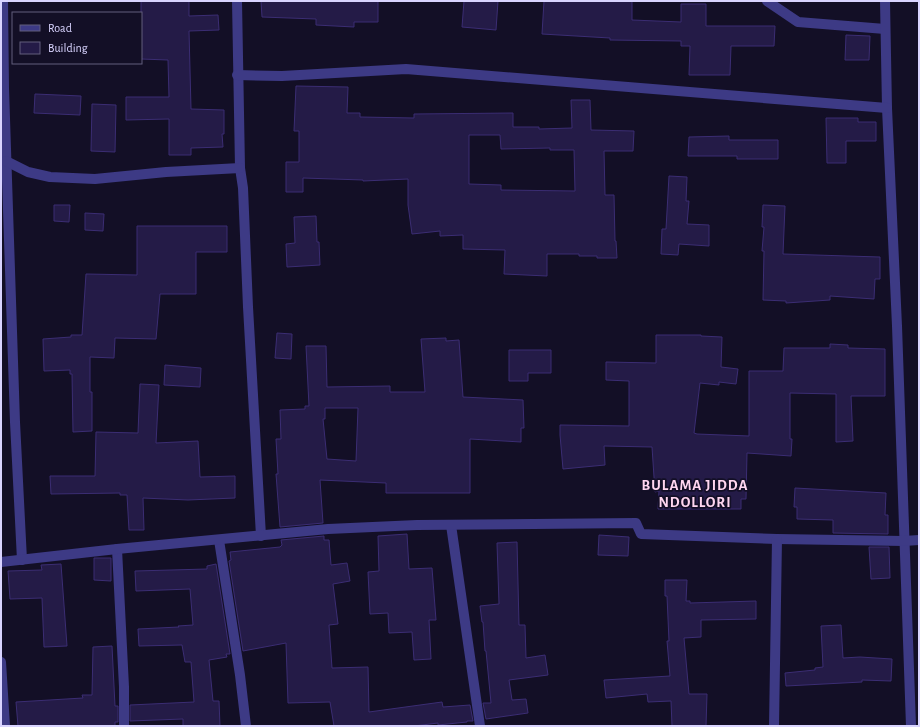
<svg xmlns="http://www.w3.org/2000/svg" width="920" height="727" font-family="'Alegreya Sans',sans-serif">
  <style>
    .building { fill: #241b47; stroke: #3b2d73; fill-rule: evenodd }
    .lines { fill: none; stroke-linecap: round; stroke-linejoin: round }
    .minor { stroke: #3d3a85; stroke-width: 10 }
    .labels { text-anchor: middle; stroke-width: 3.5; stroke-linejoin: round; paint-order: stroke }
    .district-label { font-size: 15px; font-weight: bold; letter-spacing: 1px; fill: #ffd6f0; stroke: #130f26 }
  </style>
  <rect width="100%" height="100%" fill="#130f26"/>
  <g class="building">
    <polygon points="141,1 189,1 189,16 218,15 219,30 189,31 191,109 224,110 224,134 222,134 223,147 191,148 191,155 169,155 169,119 126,120 126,97 169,97 168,60 141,59"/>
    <polygon points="261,1 378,1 378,22 354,22 354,27 316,25 316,19 262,17"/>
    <polygon points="464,1 498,1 496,30 462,27"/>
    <polygon points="544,1 632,1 632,20 681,22 681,4 706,4 706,26 775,26 774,46 731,46 730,75 689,75 690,46 681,46 681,41 610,40 610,38 542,34"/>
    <polygon points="846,35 870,36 869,60 845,60"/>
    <path d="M296 86 348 87 347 113H360V117L414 118V114L513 113V127H539V129L572 128 571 100H590L591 130 634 131 633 151H604L605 195H614L615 241H616L617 258H597V256H579V254H547V276L504 274 505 250 463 249V235L440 236V231L412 234 408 205V179L363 181V180L303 178V192H286V162H299V131H294ZM469 135H500L501 149 550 148V150H574L575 191 501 190V185L469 184Z"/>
    <polygon points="35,94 81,96 80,115 34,113"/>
    <polygon points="92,104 116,105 115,152 91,151"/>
    <polygon points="826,118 858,118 858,122 876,122 876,141 846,141 846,163 827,163"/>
    <polygon points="729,136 729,140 778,140 778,159 737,159 737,156 688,156 689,137"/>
    <polygon points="669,176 687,177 686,201 689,201 687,224 709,225 709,246 679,244 678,255 661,254 662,229 666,229"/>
    <polygon points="54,205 70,205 69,222 54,221"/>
    <polygon points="763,205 785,206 783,254 880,257 880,279 875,279 874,299 830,296 830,300 786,303 786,301 763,300 764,251 762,251 764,227 762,227"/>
    <polygon points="85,213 104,214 103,231 85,230"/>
    <polygon points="316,216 317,242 319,242 320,265 287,267 286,244 295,243 294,217"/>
    <polygon points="137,226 227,226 227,252 196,252 196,294 160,294 156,339 115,338 114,358 90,357 90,392 92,392 92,431 73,432 72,374 70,374 70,370 44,371 43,339 71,337 71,335 82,335 86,274 137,275"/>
    <polygon points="277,333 292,334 291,359 275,358"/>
    <polygon points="656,335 701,335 701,336 722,337 721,367 738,369 736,384 719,382 719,385 700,383 694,433 697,434 749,436 749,371 783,371 784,348 830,348 830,344 848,345 848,348 885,349 885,396 851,396 853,441 836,442 836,394 790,393 790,439 792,439 791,456 747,453 746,499 741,499 741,509 658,509 659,491 655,492 652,447 604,446 605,465 563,469 560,435 560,425 629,426 629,381 606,380 606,362 656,363"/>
    <path d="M446 338V341L459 340 463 397 523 400 524 428H521V442L470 439V493H386V483L320 480 323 523 280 527 276 474H278L276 439H281L280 410 305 409V406H309L306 346H326L327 387 390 386V392H425L421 339ZM325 408H358L356 461 327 459 323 419H325Z"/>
    <polygon points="509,350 551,350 551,373 528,373 528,381 509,381"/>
    <polygon points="165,365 201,368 200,387 164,385"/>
    <polygon points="140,384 159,385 156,443 198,441 200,477 235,476 235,498 188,500 143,498 144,530 129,530 127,495 120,495 120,493 51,494 50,476 95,476 96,432 138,433"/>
    <polygon points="795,488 886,493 885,515 888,515 888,534 833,533 833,520 797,519 797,507 794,507"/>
    <polygon points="407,534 409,569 432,568 436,620 429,620 431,659 414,660 412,632 389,633 388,613 370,614 368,572 379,571 378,536"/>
    <polygon points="599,535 629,537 628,556 598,555"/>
    <polygon points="324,536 324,540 329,540 331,565 347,563 350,581 333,584 338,624 329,625 332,668 368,667 369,712 442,702 443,707 470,705 473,721 467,721 467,722 438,725 438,723 414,726 334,726 330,702 288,703 286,643 243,651 229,561 231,560 230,552 280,547 282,545 281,540"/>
    <polygon points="517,542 519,625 525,625 526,658 545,655 548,675 509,680 512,700 526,699 528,713 486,719 483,703 491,703 486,651 485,651 483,622 482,622 480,606 499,604 497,543"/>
    <polygon points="869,547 889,547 890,578 871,579"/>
    <polygon points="94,558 111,558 111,581 94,580"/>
    <polygon points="61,564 67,646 44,647 42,598 10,599 8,571 42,570 41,565"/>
    <polygon points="216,564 230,654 226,654 227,657 209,660 213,701 219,701 220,726 183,726 183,719 130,721 130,705 194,702 191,662 185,662 182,645 139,646 138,629 179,627 178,626 193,625 190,589 136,591 135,571 207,569 207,566"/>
    <polygon points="665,580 687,580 686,601 690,601 690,603 756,601 756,619 701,620 701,637 684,638 689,694 707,694 706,726 672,726 671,701 648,702 647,694 606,698 604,680 670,676 667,641 669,641 667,596 665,596"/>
    <polygon points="841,625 843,658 860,657 892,659 891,681 862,680 862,682 786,686 785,673 815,670 815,668 823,667 821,626"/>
    <polygon points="112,646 115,706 118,706 118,722 115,722 115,726 18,726 16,702 83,698 82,695 92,695 93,647"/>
  </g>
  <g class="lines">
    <g class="minor">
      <polyline points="3,1 4,88 15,422 22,560"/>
      <polyline points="237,1 240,168 243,188 248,307 261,536"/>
      <polyline points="767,1 798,22 885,29"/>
      <polyline points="885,1 887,108 897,326 911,726"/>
      <polyline points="237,75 282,76 406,69 887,108"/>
      <polyline points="6,161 28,172 50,177 95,179 166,172 240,168"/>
      <polyline points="451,525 480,726"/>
      <polyline points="219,540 240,675 246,726"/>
      <polyline points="117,549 124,687 124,726"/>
      <polyline points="1,562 117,549 328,529 417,525 636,523 641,534 777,539 904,541 919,540"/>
      <polyline points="1,662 5,726"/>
      <polyline points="774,726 777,539"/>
    </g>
  </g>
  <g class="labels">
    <g class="district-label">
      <text x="695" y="490">BULAMA JIDDA<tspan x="695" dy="17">NDOLLORI</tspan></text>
    </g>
  </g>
  <rect width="920" height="727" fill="none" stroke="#d9d4ff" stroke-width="4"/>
  <rect x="12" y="12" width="130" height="52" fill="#130f26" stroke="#625e7d"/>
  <rect x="20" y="25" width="20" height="6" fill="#3d3a85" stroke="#625e7d"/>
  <text x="48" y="32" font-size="12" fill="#d9d4ff">Road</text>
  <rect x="20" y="42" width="20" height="12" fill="#241b47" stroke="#625e7d"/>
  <text x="48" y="52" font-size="12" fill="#d9d4ff">Building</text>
</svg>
